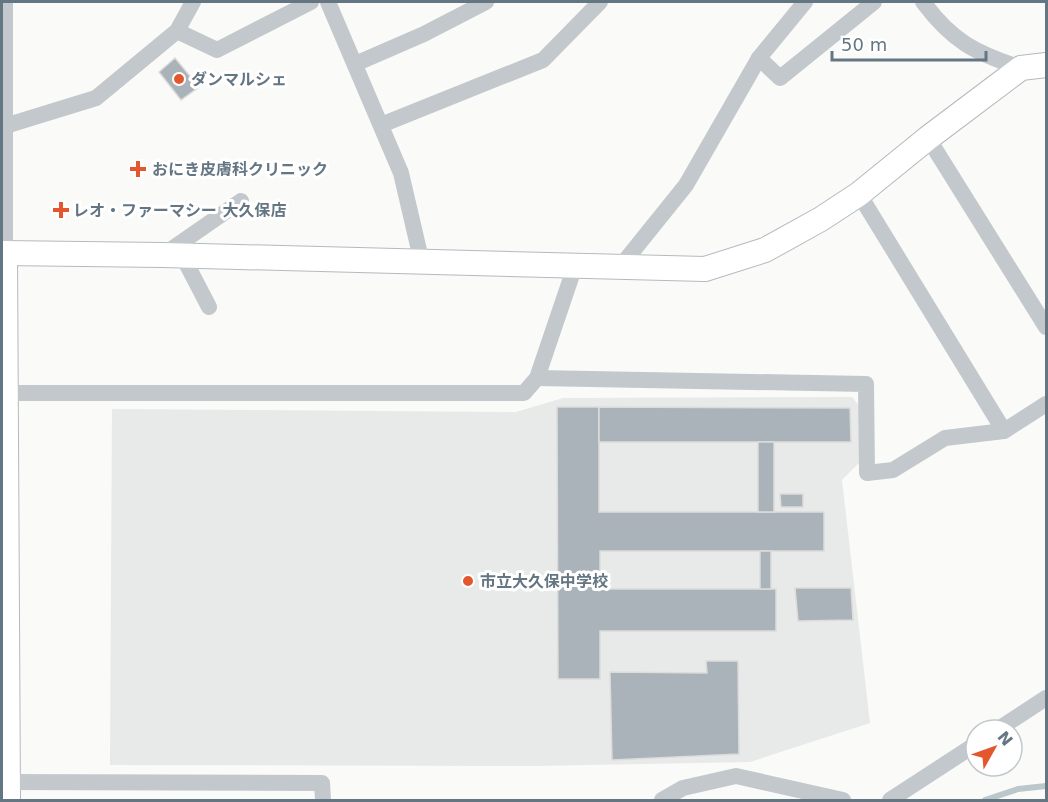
<svg xmlns="http://www.w3.org/2000/svg" width="1048" height="802" font-family="'DejaVu Sans','Noto Sans JP',sans-serif">
  <style>
    .built { fill: #e8e9e9 }
    .lines { fill: none; stroke-linecap: round; stroke-linejoin: round }
    .stream { stroke: #bbc7cb; stroke-width: 6 }
    .building { fill: #aab3b9; stroke: #dcdcda; stroke-width: 1.5 }
    .secondary-casing { stroke: #b3babf; stroke-width: 26 }
    .street { stroke: #c3c8cc; stroke-width: 16 }
    .secondary { stroke: #fff; stroke-width: 24 }
    .poi-dot { fill: #e4572e; stroke: #fff; stroke-width: 2 }
    .labels { text-anchor: middle; stroke-width: 6; stroke-linejoin: round; paint-order: stroke }
    .poi-label { font-size: 16px; font-weight: bold; fill: #657683; stroke: #fff; text-anchor: start }
  </style>
  <rect width="100%" height="100%" fill="#fafaf8"/>
  <polygon class="built" points="852,397 860,407 860,462 842,480 870,723 750,762 535,766 110,765 112,409 516,412 563,398"/>
  <g class="lines">
    <polyline class="stream" points="985,800 1018,789 1046,786"/>
  </g>
  <g class="building">
    <polygon points="175,58 199,87 181,100 159,72"/>
    <polygon points="557,407 599,407 599,512 824,512 824,551 600,551 600,589 776,589 776,631 600,631 600,679 558,679"/>
    <polygon points="599,407 850,408 851,442 599,442"/>
    <rect x="758" y="442" width="16" height="70"/>
    <polygon points="780,494 803,494 803,507 781,507"/>
    <rect x="760" y="551" width="11" height="38"/>
    <polygon points="795,588 851,588 853,620 798,621"/>
    <polygon points="706,661 738,661 739,754 612,760 610,672 707,673"/>
  </g>
  <g class="lines">
    <defs>
      <g id="secondary">
        <polyline points="2,253 163,255 705,269 765,250 821,219 859,194 928,138 1021,68 1046,65"/>
        <polyline points="5,253 8,800"/>
      </g>
    </defs>
    <use href="#secondary" class="secondary-casing"/>
    <g class="street">
      <polyline points="5,2 5,253"/>
      <polyline points="328,2 401,173 422,263"/>
      <path d="M923 2C952 41 975 53 1021 68"/>
      <polyline points="177,31 217,50 311,2"/>
      <polyline points="759,58 780,78 874,2"/>
      <polyline points="355,64 424,34 486,2"/>
      <polyline points="381,125 543,60 600,2"/>
      <polyline points="5,126 96,98 177,31 193,2"/>
      <polyline points="928,138 1046,327"/>
      <polyline points="859,194 1004,431"/>
      <polyline points="163,255 241,201"/>
      <polyline points="182,255 209,307"/>
      <polyline points="620,267 686,185 759,58 805,2"/>
      <polyline points="537,378 866,384 867,473 893,470 945,438 1004,431 1046,404"/>
      <polyline points="6,393 524,393 537,378 575,266"/>
      <polyline points="997,730 1046,698"/>
      <polyline points="2,782 322,783 323,800"/>
      <polyline points="662,800 683,788 736,776 843,800"/>
      <polyline points="890,800 976,744"/>
    </g>
    <use href="#secondary" class="secondary"/>
  </g>
  <g class="poi-dot">
    <circle cx="179" cy="79" r="6"/>
    <path d="M135 160h6v6h6v6h-6v6h-6v-6h-6v-6h6z"/>
    <path d="M58 201h6v6h6v6h-6v6h-6v-6h-6v-6h6z"/>
    <circle cx="468" cy="581" r="6"/>
  </g>
  <g class="labels">
    <g class="poi-label">
      <text x="191" y="85">ダンマルシェ</text>
      <text x="152" y="175">おにき皮膚科クリニック</text>
      <text x="73" y="216">レオ・ファーマシー 大久保店</text>
      <text x="480" y="587">市立大久保中学校</text>
    </g>
  </g>
  <rect width="1048" height="802" fill="none" stroke="#657683" stroke-width="6"/>
  <g transform="translate(994 748) rotate(50)"><circle r="28" fill="#ffffff" stroke="#c1c8cd" stroke-width="1.5"/>
  <path d="M0-4.5L10 22L0 15L-10 22Z" fill="#e4572e"/>
  <text y="-9" font-size="16" font-weight="bold" text-anchor="middle" fill="#657683">N</text>
  </g>
  <path d="M832 51v9h154v-9" fill="none" stroke="#657683" stroke-width="3"/>
  <text x="841" y="51" font-size="18" fill="#657683" stroke="#ffffff" stroke-width="4.5" paint-order="stroke">50 m</text>
</svg>
